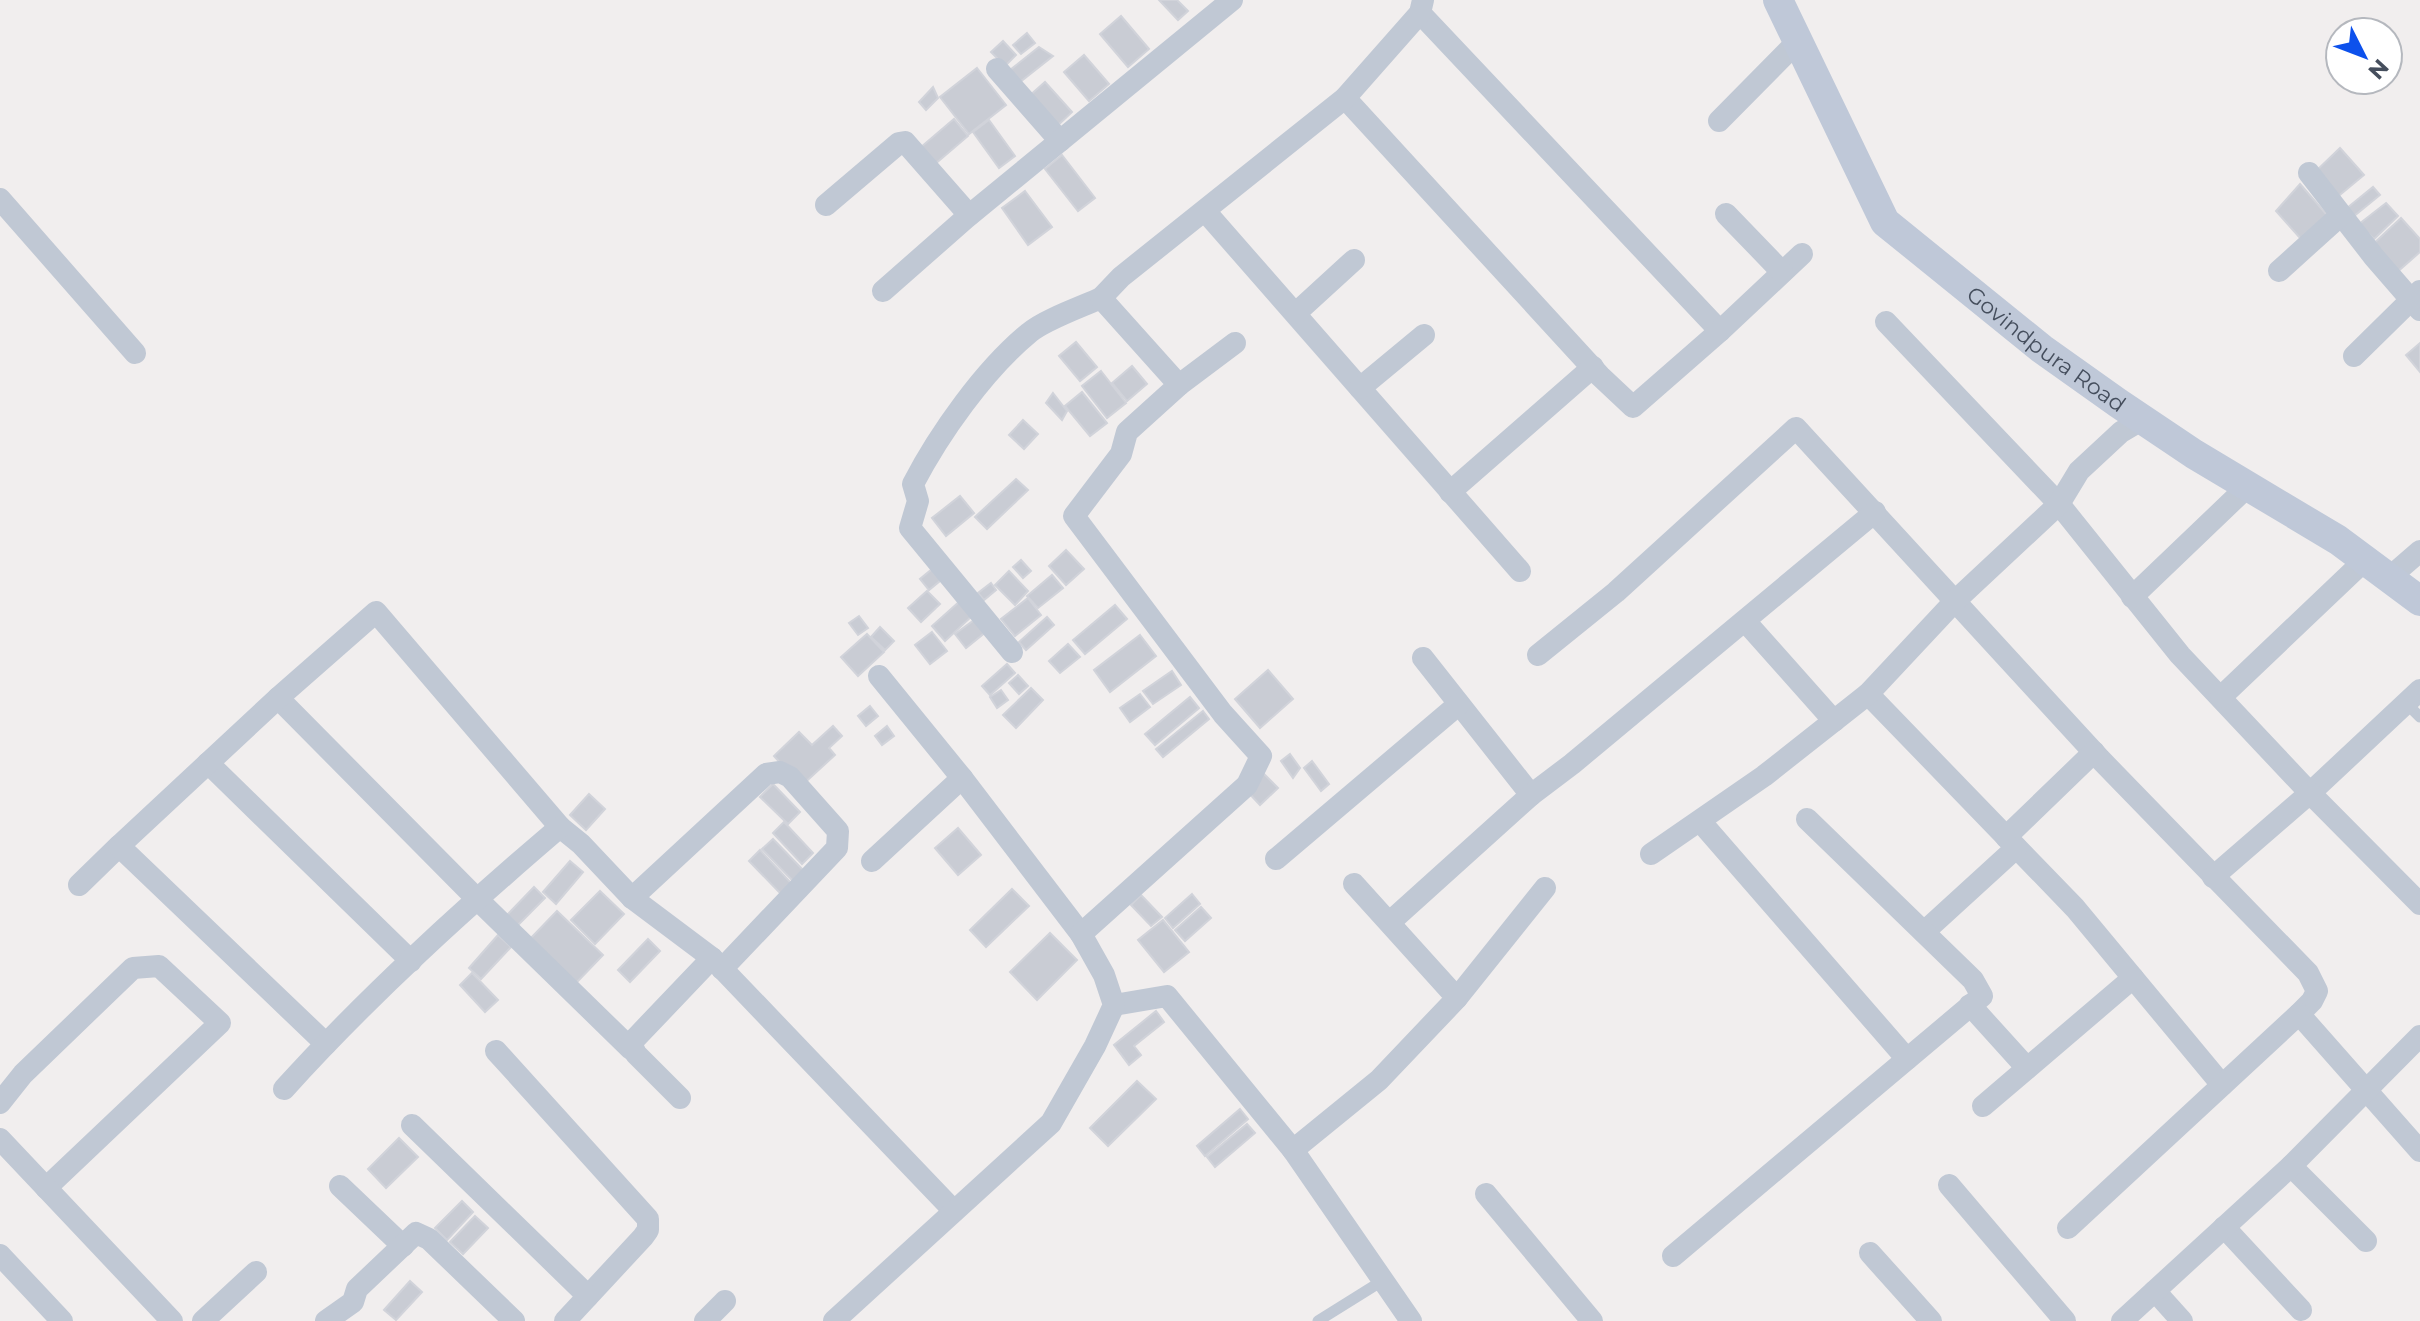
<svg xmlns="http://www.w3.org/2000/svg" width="2420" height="1321" font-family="Montserrat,sans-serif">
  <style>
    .building { fill: #c9ccd4; stroke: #d1d3da; stroke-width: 2 }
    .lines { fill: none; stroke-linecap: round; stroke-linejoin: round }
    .lane { stroke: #c0c8d4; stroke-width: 11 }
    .street { stroke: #c0c8d4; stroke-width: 22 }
    .secondary { stroke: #bfc8d8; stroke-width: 30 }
    .labels { text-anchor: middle; stroke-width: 6; stroke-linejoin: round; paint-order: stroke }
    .street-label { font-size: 22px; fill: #454e5d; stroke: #fff }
  </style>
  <rect width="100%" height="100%" fill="#f1eeee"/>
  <g class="building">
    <polygon points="1159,0 1177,0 1188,11 1178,20"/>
    <polygon points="1121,16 1149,49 1128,67 1100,34"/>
    <polygon points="1027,33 1035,43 1021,54 1013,45"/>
    <polygon points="1003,41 1016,55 1005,66 991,52"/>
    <polygon points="1039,47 1053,56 1020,82 1010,70"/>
    <polygon points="1084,55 1109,84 1089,101 1064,72"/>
    <polygon points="977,68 1006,105 969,134 940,97"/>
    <polygon points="1045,82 1072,112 1055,128 1028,97"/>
    <polygon points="933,87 938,98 926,110 919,102"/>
    <polygon points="954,119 968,136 935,164 921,147"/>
    <polygon points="989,120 1015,156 999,168 973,132"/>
    <polygon points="2340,148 2364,175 2336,198 2315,172"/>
    <polygon points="1062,155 1095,198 1078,211 1045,169"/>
    <polygon points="2300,184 2327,215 2301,239 2276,211"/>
    <polygon points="2373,187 2380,195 2354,216 2347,208"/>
    <polygon points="1025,191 1052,227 1028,245 1002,208"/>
    <polygon points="2386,203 2398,216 2374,239 2359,224"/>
    <polygon points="2401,218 2420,239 2420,252 2396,273 2371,246"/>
    <polygon points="1076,342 1097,367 1080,381 1059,356"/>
    <polygon points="2420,343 2420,372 2406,355"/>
    <polygon points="1132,366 1147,384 1127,401 1112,383"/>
    <polygon points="1101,371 1126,403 1107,418 1082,386"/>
    <polygon points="1082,392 1107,423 1090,436 1065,406"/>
    <polygon points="1053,393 1067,411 1062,420 1046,403"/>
    <polygon points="1023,420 1038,434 1024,449 1009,435"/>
    <polygon points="1016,479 1028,490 987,529 975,517"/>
    <polygon points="960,496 974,513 946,536 932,518"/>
    <polygon points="1066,550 1084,569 1066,585 1049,566"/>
    <polygon points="1021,560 1031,571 1023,578 1013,567"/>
    <polygon points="937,565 946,576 929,590 920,579"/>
    <polygon points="1009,571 1028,591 1015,605 995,585"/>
    <polygon points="1052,575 1063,588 1038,608 1027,596"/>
    <polygon points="991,583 996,590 984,600 978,593"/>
    <polygon points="927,591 940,604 921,622 908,608"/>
    <polygon points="1028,598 1041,615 1015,636 1001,619"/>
    <polygon points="959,602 972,616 945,641 932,626"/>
    <polygon points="1115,605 1127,619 1085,654 1073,640"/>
    <polygon points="859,616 868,628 858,635 849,623"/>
    <polygon points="1047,617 1054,625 1026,650 1019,642"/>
    <polygon points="977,618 987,631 966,648 955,634"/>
    <polygon points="880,627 894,641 885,650 871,637"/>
    <polygon points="932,632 947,651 930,664 915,645"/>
    <polygon points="867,634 884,652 858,676 841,657"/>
    <polygon points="1140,635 1156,656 1110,692 1094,670"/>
    <polygon points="1068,644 1080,657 1060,673 1049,661"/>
    <polygon points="1007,664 1015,673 990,695 982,686"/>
    <polygon points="1268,670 1293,699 1260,728 1235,699"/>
    <polygon points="1172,671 1181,685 1153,704 1143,691"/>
    <polygon points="1018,675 1028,686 1019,694 1009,683"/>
    <polygon points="1031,688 1043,700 1016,728 1003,715"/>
    <polygon points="1001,690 1008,700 997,708 990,697"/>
    <polygon points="1140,694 1150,707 1130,722 1120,708"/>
    <polygon points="1190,697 1199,708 1155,745 1145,734"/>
    <polygon points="870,706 878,716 866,726 858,716"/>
    <polygon points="1203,711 1209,719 1163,757 1156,749"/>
    <polygon points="833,726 842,736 829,748 835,755 801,786 774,756 799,732 812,745"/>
    <polygon points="887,726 894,736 882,745 875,736"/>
    <polygon points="1290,754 1300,768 1293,778 1281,761"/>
    <polygon points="1312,761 1329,784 1321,791 1304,768"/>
    <polygon points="1263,773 1278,788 1260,805 1245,789"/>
    <polygon points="773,784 800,812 788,824 760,797"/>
    <polygon points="589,794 605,809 586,830 570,815"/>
    <polygon points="784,822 813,853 802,864 773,833"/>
    <polygon points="958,828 981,855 958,875 935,848"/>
    <polygon points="773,839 804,871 793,881 762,849"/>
    <polygon points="760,850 791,883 781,894 749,861"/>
    <polygon points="570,861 583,872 556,904 543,892"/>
    <polygon points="534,887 545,898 518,925 507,915"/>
    <polygon points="1012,889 1029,906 986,947 970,930"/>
    <polygon points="600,891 624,914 595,944 571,920"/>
    <polygon points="1192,894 1200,904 1173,928 1165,918"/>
    <polygon points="1141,895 1162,917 1151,926 1131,905"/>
    <polygon points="1201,907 1211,918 1185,941 1175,930"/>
    <polygon points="557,911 603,955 575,984 529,940"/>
    <polygon points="1163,920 1189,952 1164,972 1138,940"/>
    <polygon points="1050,933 1077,960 1037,1000 1010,972"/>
    <polygon points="498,935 511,947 481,979 469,968"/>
    <polygon points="648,939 660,951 630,982 618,970"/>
    <polygon points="472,973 498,1000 485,1012 460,985"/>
    <polygon points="1156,1011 1164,1022 1134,1046 1141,1055 1129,1065 1114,1045"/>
    <polygon points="1137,1081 1156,1099 1108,1146 1090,1128"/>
    <polygon points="1240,1109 1248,1119 1205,1156 1197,1146"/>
    <polygon points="1247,1124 1255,1133 1215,1167 1207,1157"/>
    <polygon points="399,1138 418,1157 386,1188 368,1169"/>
    <polygon points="462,1201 473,1212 447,1240 435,1228"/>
    <polygon points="475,1216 488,1228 463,1254 450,1242"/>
    <polygon points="410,1281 422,1292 396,1320 384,1310"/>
  </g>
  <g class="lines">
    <g class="lane">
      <polyline points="2406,703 2420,717"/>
      <polyline points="1318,1321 1382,1281"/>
    </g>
    <g class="street">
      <polyline points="1420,13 1720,331"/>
      <polyline points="997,69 1060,141"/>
      <polyline points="1345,98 1600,376 1633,407 1720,331 1802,254"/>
      <polyline points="1719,121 1799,40"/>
      <polyline points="2309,173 2374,257 2420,310"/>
      <polyline points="0,199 135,353"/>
      <polyline points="826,205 899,143 905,142 969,215"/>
      <polyline points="1205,211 1520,571"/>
      <polyline points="1726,214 1782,272"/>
      <polyline points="2279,271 2341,215"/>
      <polyline points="883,291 966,218 1232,0"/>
      <polyline points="1296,313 1354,260"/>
      <polyline points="1886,322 2059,504 2180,655 2310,793 2420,690"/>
      <polyline points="2354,356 2420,291"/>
      <polyline points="1179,385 1235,343"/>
      <polyline points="1360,388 1424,335"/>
      <polyline points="1450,492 1593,367"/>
      <polyline points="2390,577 2420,551"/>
      <polyline points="2132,597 2247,487"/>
      <polyline points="1745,621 1834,721"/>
      <path d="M1012 652 910 528 918 501 913 484C939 434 984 370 1029 333 1044 320 1081 307 1101 298"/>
      <polyline points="1538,655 1616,592 1796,428 2100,759 2308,973 2317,991 2312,1001 2299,1014 2420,1151"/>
      <polyline points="1423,658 1531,795"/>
      <polyline points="879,676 962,778 1081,934"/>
      <polyline points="1868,694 2075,908 2222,1085"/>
      <polyline points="2221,697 2365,560"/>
      <polyline points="278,698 476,898 631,1049"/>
      <polyline points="208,763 411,961"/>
      <polyline points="1700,821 1907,1059"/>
      <polyline points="2006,837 2094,752"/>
      <polyline points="1651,854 1764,776 1868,694 1955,601 2059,504 2079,471 2121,432 2143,419"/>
      <polyline points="1276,859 1459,704"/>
      <polyline points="872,861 962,778"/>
      <polyline points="2213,877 2310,793 2420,904"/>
      <polyline points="79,885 119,846"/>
      <polyline points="632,898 766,774 780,772 790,777 838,831 837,848 722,969"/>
      <polyline points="1390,922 1531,795 1572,764 1875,512"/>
      <polyline points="1924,932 2016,848"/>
      <polyline points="1457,998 1545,888"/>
      <polyline points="1114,1005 1167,996 1293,1150 1411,1321"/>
      <polyline points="1970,1005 2027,1068"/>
      <polyline points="326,1044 119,846 278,698 376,612 560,827 581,844 632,898 712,958 954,1211"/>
      <polyline points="496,1051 648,1219 648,1230 643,1237 565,1321"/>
      <path d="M284 1089C369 995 464 909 560 827"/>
      <polyline points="680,1098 636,1054 631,1043 712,958"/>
      <polyline points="0,1103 23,1074 133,968 159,966 220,1023 46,1188"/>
      <polyline points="1983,1106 2133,978"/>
      <polyline points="412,1125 588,1296"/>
      <polyline points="0,1139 172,1321"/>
      <polyline points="1293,1150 1379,1080 1457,998 1354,884"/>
      <polyline points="2291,1166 2366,1241"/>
      <polyline points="1949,1185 2065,1321"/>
      <polyline points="340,1186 403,1246"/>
      <polyline points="1486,1194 1592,1321"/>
      <polyline points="2224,1227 2301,1310"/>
      <polyline points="2068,1228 2299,1014"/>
      <polyline points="1870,1253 1931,1321"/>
      <polyline points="0,1255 62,1321"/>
      <polyline points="1673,1256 1982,996 1973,980 1807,819"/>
      <polyline points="2155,1291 2182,1321"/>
      <polyline points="203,1321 256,1272"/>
      <polyline points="326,1321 353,1302 357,1289 416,1233 429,1239 514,1321"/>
      <polyline points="705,1321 725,1301"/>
      <polyline points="834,1321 1051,1123 1095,1046 1114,1005 1104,975 1081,934 1247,785 1261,756 1223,714 1074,516 1121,454 1127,432 1179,385 1101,298 1121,277 1345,98 1420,13 1423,0"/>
      <polyline points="2122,1321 2291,1166 2420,1036"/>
    </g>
    <path class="secondary" id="s1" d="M1778 0 1885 222 2042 349 2118 403 2194 454 2338 540 2420 601"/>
  </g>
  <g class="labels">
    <g class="street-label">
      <text dy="8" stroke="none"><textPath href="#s1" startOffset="452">Govindpura Road</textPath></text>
    </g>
  </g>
  <g transform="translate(2364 56) rotate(132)"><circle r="38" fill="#ffffff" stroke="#b5b8be" stroke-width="2"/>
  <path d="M0-6L14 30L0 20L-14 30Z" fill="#0d51ec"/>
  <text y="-12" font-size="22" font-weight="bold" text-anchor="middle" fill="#454e5d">N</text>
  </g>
</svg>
